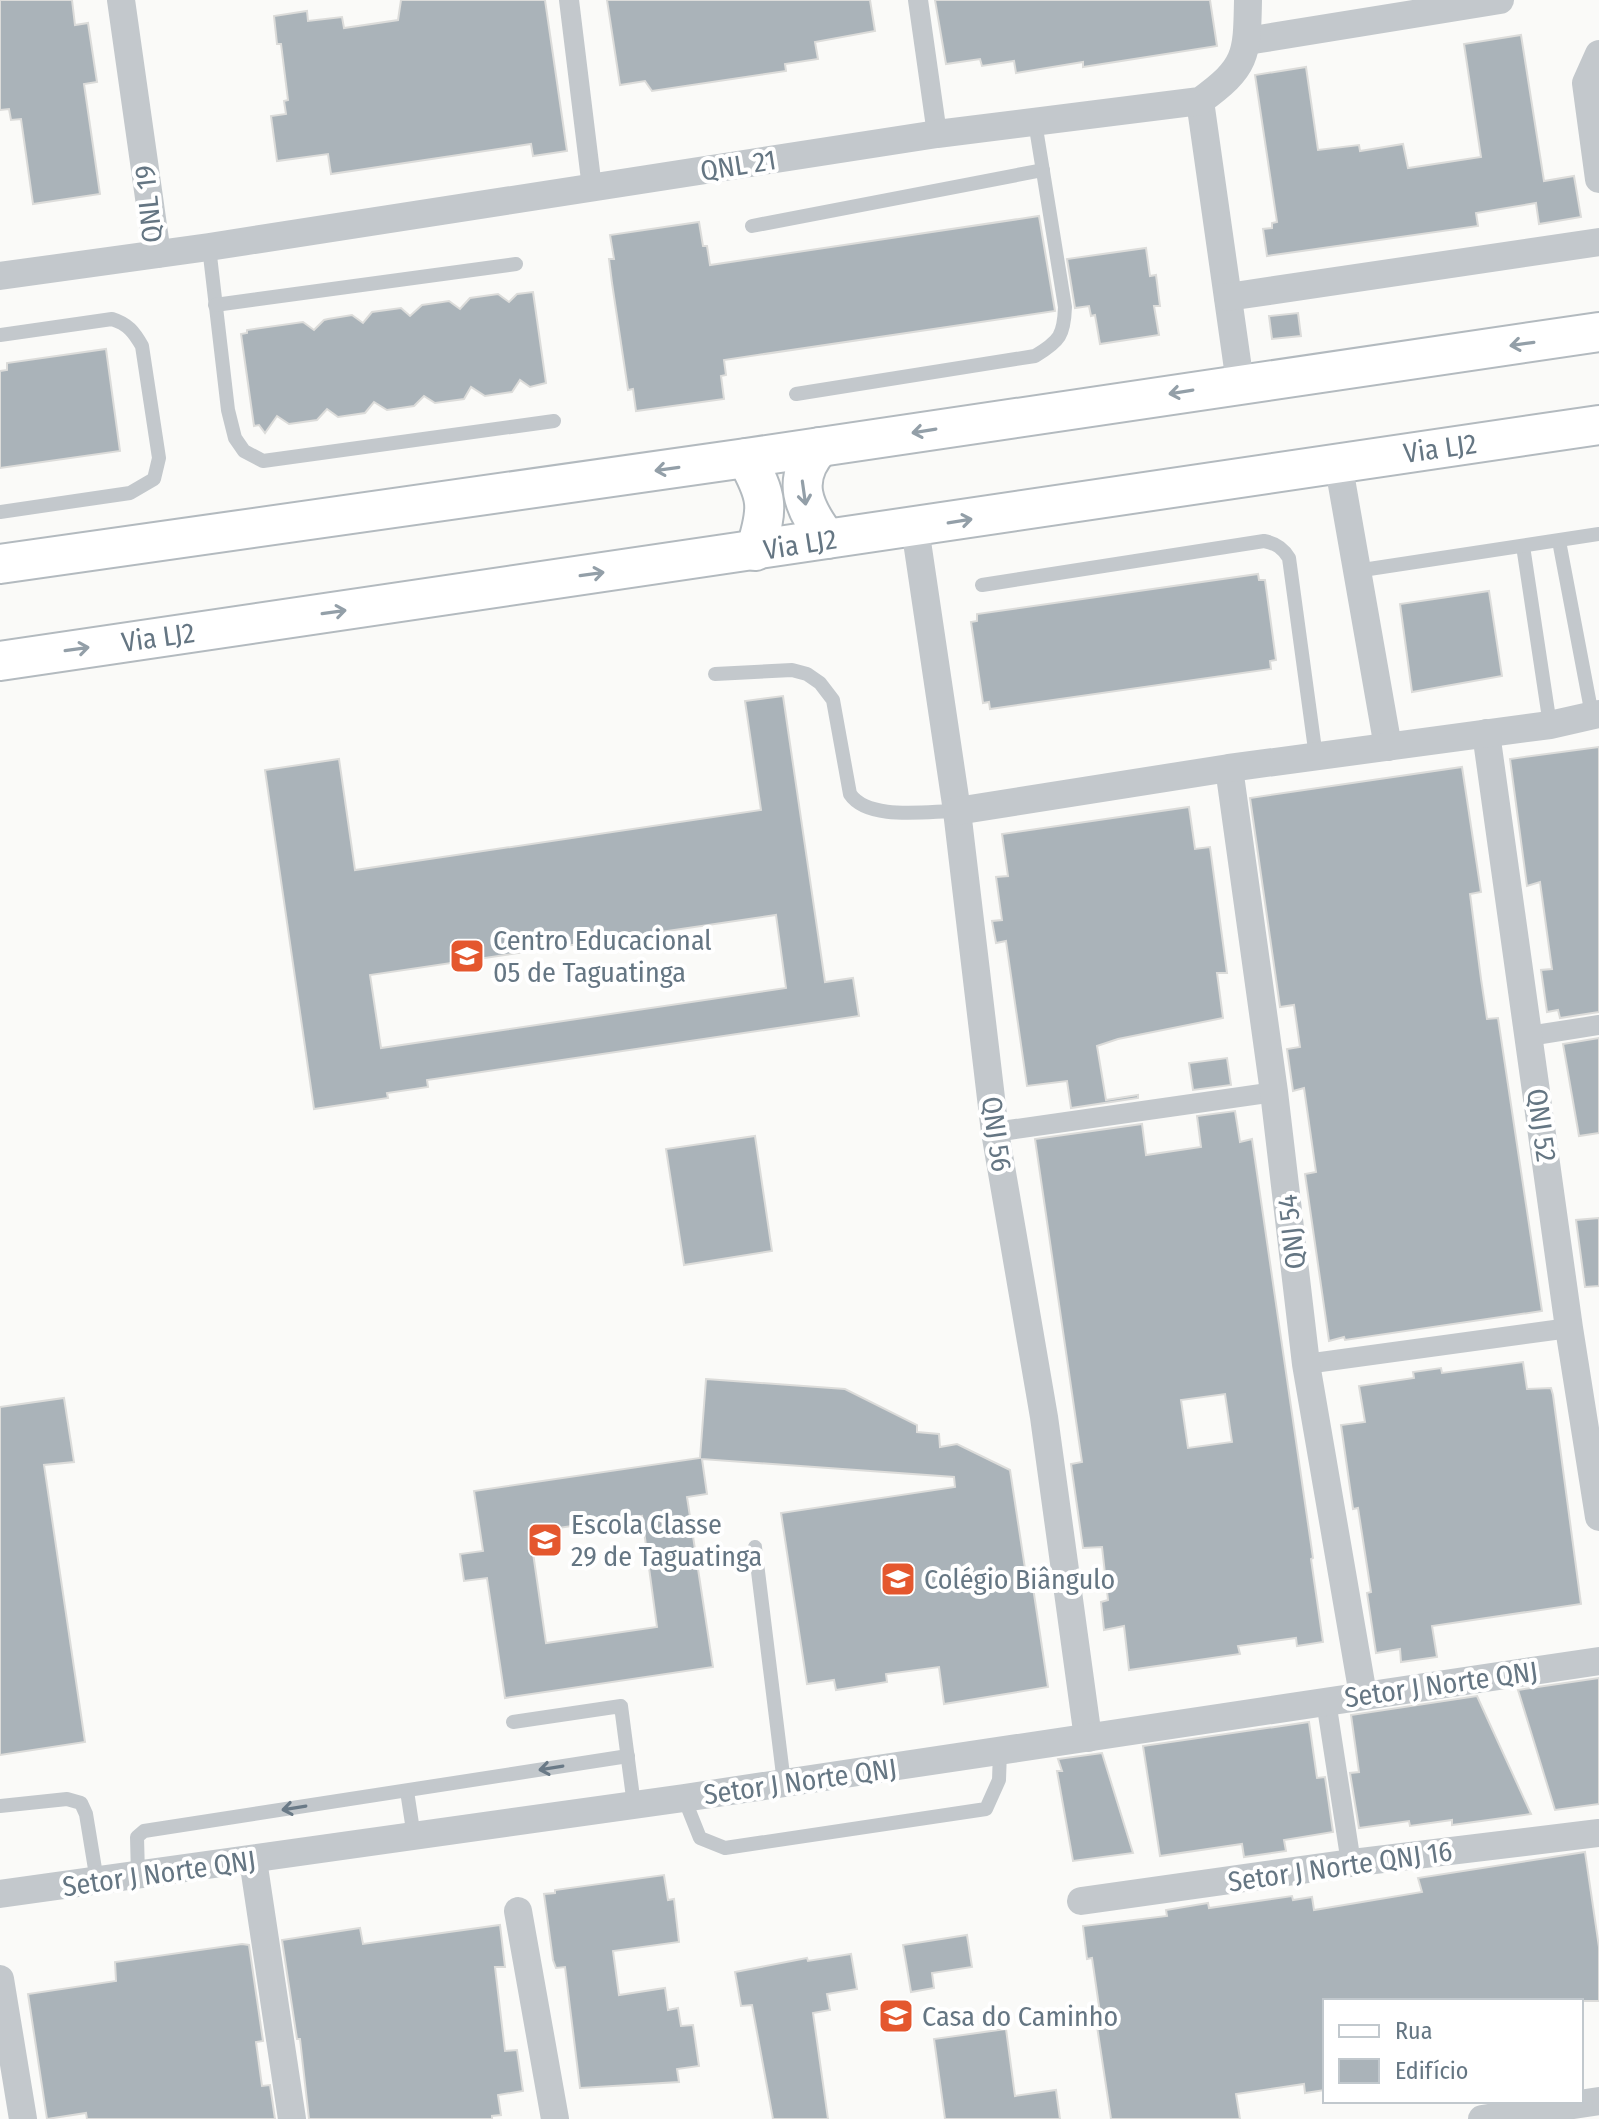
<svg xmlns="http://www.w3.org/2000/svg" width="1599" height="2119" font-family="'Fira Sans Condensed',sans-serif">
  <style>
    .building { fill: #aab3b9; stroke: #dcdcda; stroke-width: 2; fill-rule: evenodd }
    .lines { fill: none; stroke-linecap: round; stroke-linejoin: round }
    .secondary-casing { stroke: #b3babf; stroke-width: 42 }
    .service { stroke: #c3c8cc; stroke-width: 14 }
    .pedestrian { stroke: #c3c8cc; stroke-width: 20 }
    .minor { stroke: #c3c8cc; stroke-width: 28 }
    .secondary { stroke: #fff; stroke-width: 38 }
    .oneway { stroke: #939fa8 }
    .oneway2 { stroke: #6a7a87 }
    .labels { text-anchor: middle; stroke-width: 8; stroke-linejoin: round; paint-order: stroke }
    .street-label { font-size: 28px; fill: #657683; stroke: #fff }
    .poi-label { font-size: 28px; fill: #657683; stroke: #fff; text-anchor: start }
  </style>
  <rect width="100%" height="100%" fill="#fafaf8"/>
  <g class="building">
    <polygon points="0,0 72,0 75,25 88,23 97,82 84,84 100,194 33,204 21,119 11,120 9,109 0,110"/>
    <polygon points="401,0 545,0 567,151 533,156 531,144 331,174 328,154 277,161 271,116 286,114 284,101 288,100 281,44 277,44 274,16 307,11 308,21 342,17 344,28 398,20"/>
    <polygon points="607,0 870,0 875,31 815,42 818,59 785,64 786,71 652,91 645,81 620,85"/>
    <polygon points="935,0 1210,0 1217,46 1083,67 1083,62 1016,73 1014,61 982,66 980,59 946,64"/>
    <polygon points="1521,35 1544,181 1574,176 1581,217 1539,224 1536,203 1476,213 1478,226 1267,256 1263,229 1272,228 1272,223 1277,222 1255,75 1306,67 1318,150 1359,145 1360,151 1403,144 1408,168 1481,157 1464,44"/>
    <polygon points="1039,216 1055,311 724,360 726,375 721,376 724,399 636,411 633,389 628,390 612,283 609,259 614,259 610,235 699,222 703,246 707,246 710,265"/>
    <polygon points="1146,248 1150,276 1156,275 1160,306 1154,306 1159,335 1100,344 1095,315 1091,316 1089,306 1075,308 1067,259"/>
    <polygon points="533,292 546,383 530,387 520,380 512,392 485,396 471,387 464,399 435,403 424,396 414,406 387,410 374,402 365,413 338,417 327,409 317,420 289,424 277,416 265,433 259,425 254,426 241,334 247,333 247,330 303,322 314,330 324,320 328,319 352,315 363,323 372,312 401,308 410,316 422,305 449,301 460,309 470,298 498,294 509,302 517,294"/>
    <polygon points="1298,313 1301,336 1272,339 1269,316"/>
    <polygon points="106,349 120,451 0,468 0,371 7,370 7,363"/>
    <polygon points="1258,574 1259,580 1265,580 1276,660 1270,661 1271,669 990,709 989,702 983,703 971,622 977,621 977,614"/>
    <polygon points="1489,591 1502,676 1412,692 1400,604"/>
    <path d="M783 696 825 982 853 978 859 1016 427 1080 428 1087 387 1093 388 1098 314 1109 265 770 339 759 355 870 761 810 745 701ZM776 915 786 988 381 1048 370 975Z"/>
    <polygon points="1599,747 1599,1012 1560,1018 1558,1010 1547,1012 1541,970 1552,969 1540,882 1527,886 1510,759"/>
    <polygon points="1462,767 1481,892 1470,894 1481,979 1487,1019 1498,1018 1542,1311 1345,1340 1344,1337 1329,1341 1305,1174 1316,1172 1304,1088 1293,1091 1287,1049 1300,1047 1294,1005 1280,1007 1250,798"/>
    <polygon points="1189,807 1195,849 1210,847 1227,973 1217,973 1223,1018 1118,1039 1097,1046 1106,1100 1138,1095 1138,1098 1071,1108 1067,1081 1027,1086 1006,941 996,943 992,921 1002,920 996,877 1008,876 1002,834"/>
    <polygon points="1599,1038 1599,1133 1579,1136 1563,1044"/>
    <polygon points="1227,1058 1231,1085 1193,1090 1189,1063"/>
    <path d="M1235 1111 1240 1142 1252 1139 1313 1558 1311 1559 1323 1642 1297 1646 1296 1638 1238 1646 1240 1654 1129 1670 1124 1626 1104 1630 1101 1602 1108 1600 1102 1547 1083 1548 1071 1464 1082 1462 1035 1139 1142 1124 1146 1155 1201 1147 1197 1116ZM1225 1394 1232 1442 1188 1448 1181 1400Z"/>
    <polygon points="755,1136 772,1251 684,1265 666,1149"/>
    <polygon points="1599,1218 1599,1286 1585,1287 1576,1220"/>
    <polygon points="1523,1362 1527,1389 1551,1388 1553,1395 1581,1604 1432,1626 1437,1657 1401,1662 1400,1649 1376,1653 1367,1593 1371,1592 1358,1508 1353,1509 1341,1425 1365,1422 1359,1386 1414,1378 1413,1372 1441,1368 1442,1373"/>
    <path d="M706 1379 845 1389 917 1425V1432L939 1434 940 1447 957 1444 1010 1470 1026 1575 1031 1574 1048 1687 944 1704 939 1667 886 1674 887 1682 836 1690 834 1680 807 1684 781 1513 955 1487 954 1477 702 1459 707 1494 687 1497 713 1667 505 1698 487 1578 464 1581 460 1554 483 1551 474 1491 700 1458ZM642 1516 657 1627 546 1643 530 1532Z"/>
    <polygon points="64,1398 74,1462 44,1465 85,1742 0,1755 0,1407"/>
    <polygon points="1599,1678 1599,1804 1555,1810 1518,1690"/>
    <polygon points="1477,1696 1531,1814 1452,1825 1452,1820 1410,1826 1409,1821 1359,1828 1350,1773 1359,1772 1351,1715"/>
    <polygon points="1309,1722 1317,1778 1325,1777 1333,1832 1284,1840 1286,1851 1244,1857 1242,1844 1160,1856 1143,1746"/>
    <polygon points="1102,1753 1133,1853 1073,1861 1057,1771 1062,1771 1058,1759"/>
    <polygon points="1585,1852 1599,1947 1599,2001 1325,2001 1325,2090 1305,2093 1304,2084 1236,2094 1240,2119 1111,2119 1095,2013 1100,2013 1092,1958 1087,1959 1083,1926 1167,1916 1166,1910 1208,1903 1209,1908 1292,1896 1293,1900 1312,1897 1314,1910 1422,1892 1418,1878"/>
    <polygon points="664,1875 668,1900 674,1899 679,1942 613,1951 619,1995 665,1988 668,2010 678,2008 681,2026 693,2025 699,2066 677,2069 679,2082 580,2088 565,1967 556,1968 553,1960 544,1894 555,1893 555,1890"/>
    <polygon points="500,1925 505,1967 495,1967 505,2051 517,2050 523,2091 498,2095 501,2115 492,2116 492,2119 309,2119 300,2039 297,2039 282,1940 360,1928 363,1944"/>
    <polygon points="967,1935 972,1967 932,1973 934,1988 911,1992 903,1945"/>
    <polygon points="242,1944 249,1945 263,2041 256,2042 262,2086 270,2085 275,2119 87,2119 86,2113 47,2119 28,1994 116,1981 115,1962"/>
    <polygon points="851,1954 857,1989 827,1994 830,2010 813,2013 828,2119 773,2119 752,2005 741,2006 735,1972 807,1958 808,1961"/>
    <polygon points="1006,2029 1015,2096 1056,2090 1060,2119 945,2119 934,2039"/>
  </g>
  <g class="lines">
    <defs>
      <g id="secondary">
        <path d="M820 447C790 479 803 508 827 539"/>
        <path d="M746 458C768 497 769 507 755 551"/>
        <polyline points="0,564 746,458 1599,332"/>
        <polyline points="0,661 1599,425"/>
      </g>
    </defs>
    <use href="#secondary" class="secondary-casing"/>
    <g class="service">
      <polyline points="752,226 1043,170"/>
      <polyline points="209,247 228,410 235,438 244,451 263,461 554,421"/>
      <polyline points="215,305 516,264"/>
      <path d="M0 335 112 319C128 324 134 332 142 346L159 458 154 479 130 493 0 512"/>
      <path d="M796 394 1035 356C1060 341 1064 335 1065 307L1035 122"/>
      <polyline points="1559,541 1592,715"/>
      <polyline points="1523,546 1550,725"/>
      <polyline points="1356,571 1599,534"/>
      <path d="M982 585 1264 541C1276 543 1283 548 1289 558L1316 757"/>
      <path d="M715 674 792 670 807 674 820 683 833 700 850 794C868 821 927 811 957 811"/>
      <polyline points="755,1547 784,1783"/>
      <polyline points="513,1722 621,1706 634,1805"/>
      <polyline points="407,1791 414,1837"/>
      <polyline points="684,1798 700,1838 725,1848 986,1809 999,1780 1000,1751"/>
      <polyline points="0,1806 67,1799 81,1803 86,1814 97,1881"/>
      <polyline points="138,1875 137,1837 144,1831 628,1756"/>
    </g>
    <g class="pedestrian">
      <polyline points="569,0 592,188"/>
      <polyline points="918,0 937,134"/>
      <polyline points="1529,1036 1599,1025"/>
      <polyline points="995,1132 1274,1092"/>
      <polyline points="1306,1364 1569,1328"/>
      <polyline points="1326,1701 1351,1863"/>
    </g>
    <g class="minor">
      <polyline points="121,0 157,254"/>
      <polyline points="1247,41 1500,0"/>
      <polyline points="1599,54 1586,83 1599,179"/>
      <polyline points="1200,101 1240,383"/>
      <path d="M0 276 209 247 937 134 1200 101C1247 67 1247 56 1248 0"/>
      <polyline points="1228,297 1599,242"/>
      <polyline points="1338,462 1388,747"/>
      <polyline points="915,528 957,811 995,1132 1044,1417 1088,1738"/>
      <polyline points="1486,733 1569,1328 1599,1517"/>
      <polyline points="1229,768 1274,1092 1306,1364 1363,1695"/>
      <polyline points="957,811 1229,768 1550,725 1599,714"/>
      <polyline points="253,1860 292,2119"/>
      <polyline points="0,1894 684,1798 1599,1661"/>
      <polyline points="1081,1901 1351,1863 1599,1833"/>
      <polyline points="518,1911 555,2119"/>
      <polyline points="0,1979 23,2119"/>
      <polyline points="1482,2119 1599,2101"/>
    </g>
    <use href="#secondary" class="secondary"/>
  </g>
  <defs><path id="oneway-shaft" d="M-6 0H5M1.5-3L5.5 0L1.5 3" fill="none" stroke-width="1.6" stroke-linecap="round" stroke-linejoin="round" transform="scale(2)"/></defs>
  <g class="oneway">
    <use href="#oneway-shaft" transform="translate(1522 344) rotate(172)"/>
    <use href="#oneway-shaft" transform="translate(1181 392) rotate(171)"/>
    <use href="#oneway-shaft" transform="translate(924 431) rotate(171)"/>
    <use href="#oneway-shaft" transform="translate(667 469) rotate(172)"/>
    <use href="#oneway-shaft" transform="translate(804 493) rotate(82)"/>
    <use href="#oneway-shaft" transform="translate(960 521) rotate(-9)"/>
    <use href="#oneway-shaft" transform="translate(592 574) rotate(-8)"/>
    <use href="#oneway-shaft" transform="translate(334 612) rotate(-8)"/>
    <use href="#oneway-shaft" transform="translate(77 649) rotate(-8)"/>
  </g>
  <g class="oneway2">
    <use href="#oneway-shaft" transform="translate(551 1768) rotate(171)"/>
    <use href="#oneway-shaft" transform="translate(294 1808) rotate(171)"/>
  </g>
  <defs>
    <symbol id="school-square" viewBox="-11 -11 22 22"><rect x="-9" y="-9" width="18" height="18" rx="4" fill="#e4572e" stroke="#fff"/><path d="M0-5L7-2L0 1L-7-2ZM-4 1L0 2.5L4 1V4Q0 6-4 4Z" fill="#fff"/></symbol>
  </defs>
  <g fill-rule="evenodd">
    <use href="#school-square" x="447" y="936" width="40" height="40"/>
    <use href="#school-square" x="525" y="1520" width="40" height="40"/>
    <use href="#school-square" x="878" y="1559" width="40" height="40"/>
    <use href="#school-square" x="876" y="1996" width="40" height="40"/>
  </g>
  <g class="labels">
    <g class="street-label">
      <text transform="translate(738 165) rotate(-9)" y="10">QNL 21</text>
      <text transform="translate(148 204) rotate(-96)" y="10">QNL 19</text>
      <text transform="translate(1440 448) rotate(-8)" y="10">Via LJ2</text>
      <text transform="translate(800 544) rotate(-9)" y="10">Via LJ2</text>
      <text transform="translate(158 637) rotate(-8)" y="10">Via LJ2</text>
      <text transform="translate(1542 1125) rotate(82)" y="10">QNJ 52</text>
      <text transform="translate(997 1134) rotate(82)" y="10">QNJ 56</text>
      <text transform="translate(1291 1232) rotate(-97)" y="10">QNJ 54</text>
      <text transform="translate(1441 1684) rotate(-8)" y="10">Setor J Norte QNJ</text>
      <text transform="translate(800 1781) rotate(-8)" y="10">Setor J Norte QNJ</text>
      <text transform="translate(1340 1866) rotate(-8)" y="10">Setor J Norte QNJ 16</text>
      <text transform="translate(159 1873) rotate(-8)" y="10">Setor J Norte QNJ</text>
    </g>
    <g class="poi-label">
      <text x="493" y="950">Centro Educacional<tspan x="493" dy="32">05 de Taguatinga</tspan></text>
      <text x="571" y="1534">Escola Classe<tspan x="571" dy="32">29 de Taguatinga</tspan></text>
      <text x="924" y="1589">Colégio Biângulo</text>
      <text x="922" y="2026">Casa do Caminho</text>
    </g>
  </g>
  <rect x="1323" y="1999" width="260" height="104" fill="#ffffff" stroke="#c1c8cd" stroke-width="2"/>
  <rect x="1339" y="2025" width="40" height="12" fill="#ffffff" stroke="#c1c8cd" stroke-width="2"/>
  <text x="1395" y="2039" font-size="24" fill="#657683">Rua</text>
  <rect x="1339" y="2059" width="40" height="24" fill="#aab3b9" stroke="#c1c8cd" stroke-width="2"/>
  <text x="1395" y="2079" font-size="24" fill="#657683">Edifício</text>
</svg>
